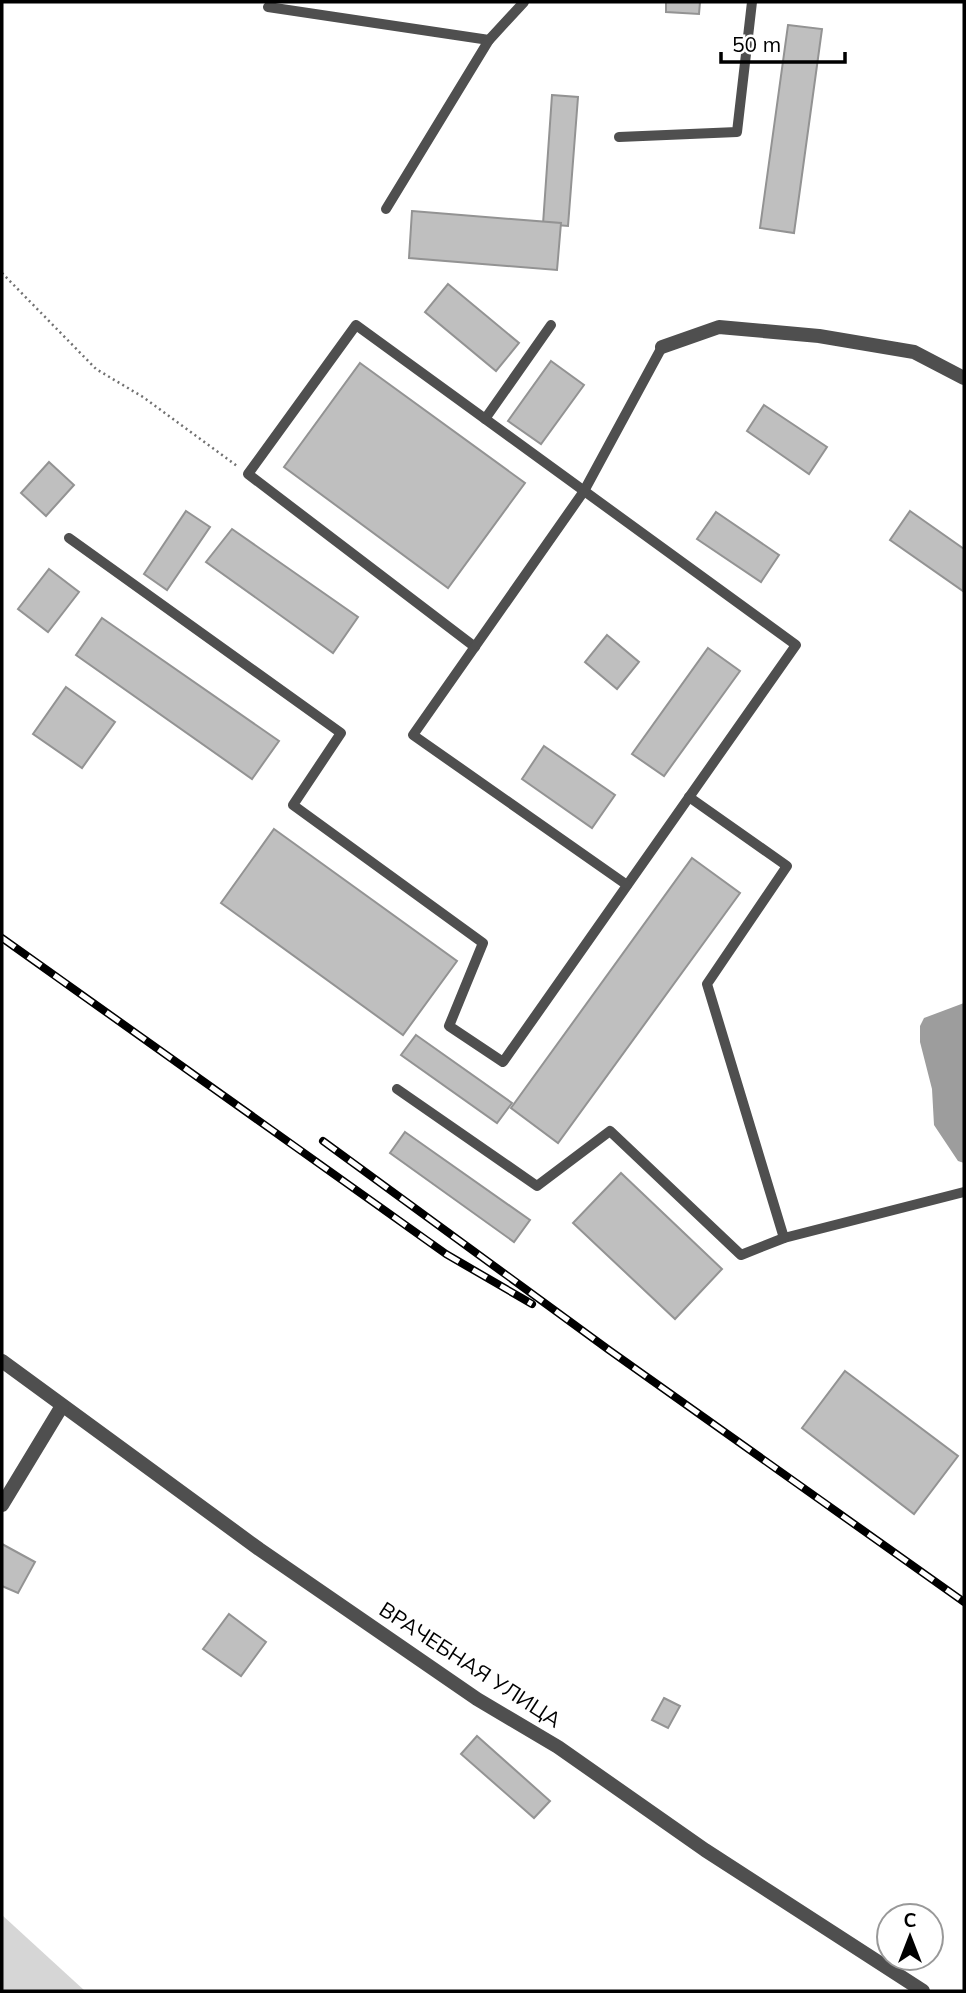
<svg xmlns="http://www.w3.org/2000/svg" width="966" height="1993" font-family="Mulish,sans-serif">
  <style>
    .green { fill: #d6d6d6 }
    .water { fill: #9d9d9d }
    .building { fill: #bfbfbf; stroke: #939393; stroke-width: 2 }
    .lines { fill: none; stroke-linecap: round; stroke-linejoin: round }
    .path { stroke: #717171; stroke-width: 2.5; stroke-dasharray: 2 3.5; stroke-linecap: butt }
    .lane { stroke: #4f4f4f; stroke-width: 10 }
    .street { stroke: #4f4f4f; stroke-width: 14 }
    .rail-casing { stroke: #000; stroke-width: 8 }
    .rail { stroke: #fff; stroke-width: 5; stroke-dasharray: 16; stroke-linecap: butt }
    .labels { text-anchor: middle; stroke-width: 6; stroke-linejoin: round; paint-order: stroke }
    .street-label { font-size: 21px; fill: #000; stroke: #fff }
  </style>
  <rect width="100%" height="100%" fill="#fff"/>
  <polygon class="green" points="2,1915 85,1991 2,1991"/>
  <polygon class="water" points="964,1003 964,1163 958,1161 934,1125 932,1089 920,1042 920,1026 924,1018"/>
  <g class="building">
    <polygon points="666,2 700,2 699,14 666,12"/>
    <polygon points="788,25 822,29 794,233 760,228"/>
    <polygon points="552,95 578,97 568,226 543,224"/>
    <polygon points="412,211 561,223 557,270 409,258"/>
    <polygon points="448,284 519,343 496,371 425,312"/>
    <polygon points="551,361 584,385 541,444 508,421"/>
    <polygon points="360,363 525,483 448,588 284,467"/>
    <polygon points="764,405 827,447 809,474 747,431"/>
    <polygon points="49,462 74,485 46,516 21,493"/>
    <polygon points="186,511 210,527 167,590 144,574"/>
    <polygon points="910,511 964,549 963,591 890,540"/>
    <polygon points="716,512 779,555 761,582 697,539"/>
    <polygon points="232,529 358,617 333,653 206,562"/>
    <polygon points="49,569 79,592 48,632 18,609"/>
    <polygon points="102,618 279,741 252,779 76,655"/>
    <polygon points="607,635 639,662 617,689 585,662"/>
    <polygon points="708,648 740,671 664,776 632,754"/>
    <polygon points="66,687 115,722 82,768 33,734"/>
    <polygon points="544,746 615,795 592,828 522,779"/>
    <polygon points="274,829 457,961 403,1035 221,903"/>
    <polygon points="692,858 740,893 558,1143 511,1108"/>
    <polygon points="416,1035 512,1103 497,1123 401,1055"/>
    <polygon points="405,1132 530,1220 514,1242 390,1153"/>
    <polygon points="621,1173 722,1269 675,1319 573,1223"/>
    <polygon points="845,1371 958,1456 914,1514 802,1428"/>
    <polygon points="2,1544 35,1562 18,1593 2,1586"/>
    <polygon points="229,1614 266,1642 241,1676 203,1649"/>
    <polygon points="664,1698 680,1706 668,1728 652,1720"/>
    <polygon points="477,1736 550,1801 534,1818 461,1754"/>
  </g>
  <g class="lines">
    <polyline class="path" points="2,273 96,369 143,397 237,466"/>
    <g class="lane">
      <polyline points="268,7 489,40 524,2"/>
      <polyline points="619,137 737,132 752,2"/>
      <polyline points="386,209 489,40"/>
      <polyline points="485,419 551,325"/>
      <polyline points="69,538 341,733 293,805 483,943 449,1026 503,1062 796,645 356,325 248,474 475,647"/>
      <polyline points="689,797 787,866 707,984 784,1238 964,1192"/>
      <polyline points="627,885 413,735 584,491 662,347"/>
      <polyline points="397,1089 537,1186 610,1131 741,1255 784,1238"/>
    </g>
    <g class="street">
      <polyline points="662,347 719,327 819,336 914,352 964,378"/>
      <polyline points="2,1361 259,1549 477,1699 558,1747 705,1850 923,1991"/>
      <polyline points="2,1505 62,1406"/>
    </g>
    <defs>
      <g id="rail">
        <polyline points="2,938 446,1254 532,1304"/>
        <polyline points="323,1141 609,1350 964,1602"/>
      </g>
    </defs>
    <use href="#rail" class="rail-casing"/>
    <use href="#rail" class="rail"/>
  </g>
  <g class="labels">
    <g class="street-label">
      <text transform="translate(470 1665) rotate(33)" y="7">ВРАЧЕБНАЯ УЛИЦА</text>
    </g>
  </g>
  <rect width="966" height="1993" fill="none" stroke="#000000" stroke-width="7"/>
  <g transform="translate(910 1937)"><circle r="33" fill="#ffffff" stroke="#999999" stroke-width="2"/>
  <path d="M0-5L12 26L0 18L-12 26Z" fill="#000000"/>
  <text y="-10" font-size="19" font-weight="bold" text-anchor="middle" fill="#000000">С</text>
  </g>
  <path d="M721 52v10h124v-10" fill="none" stroke="#000000" stroke-width="3.5"/>
  <text x="732" y="52" font-size="21" fill="#000000" stroke="#ffffff" stroke-width="5" paint-order="stroke">50 m</text>
</svg>
